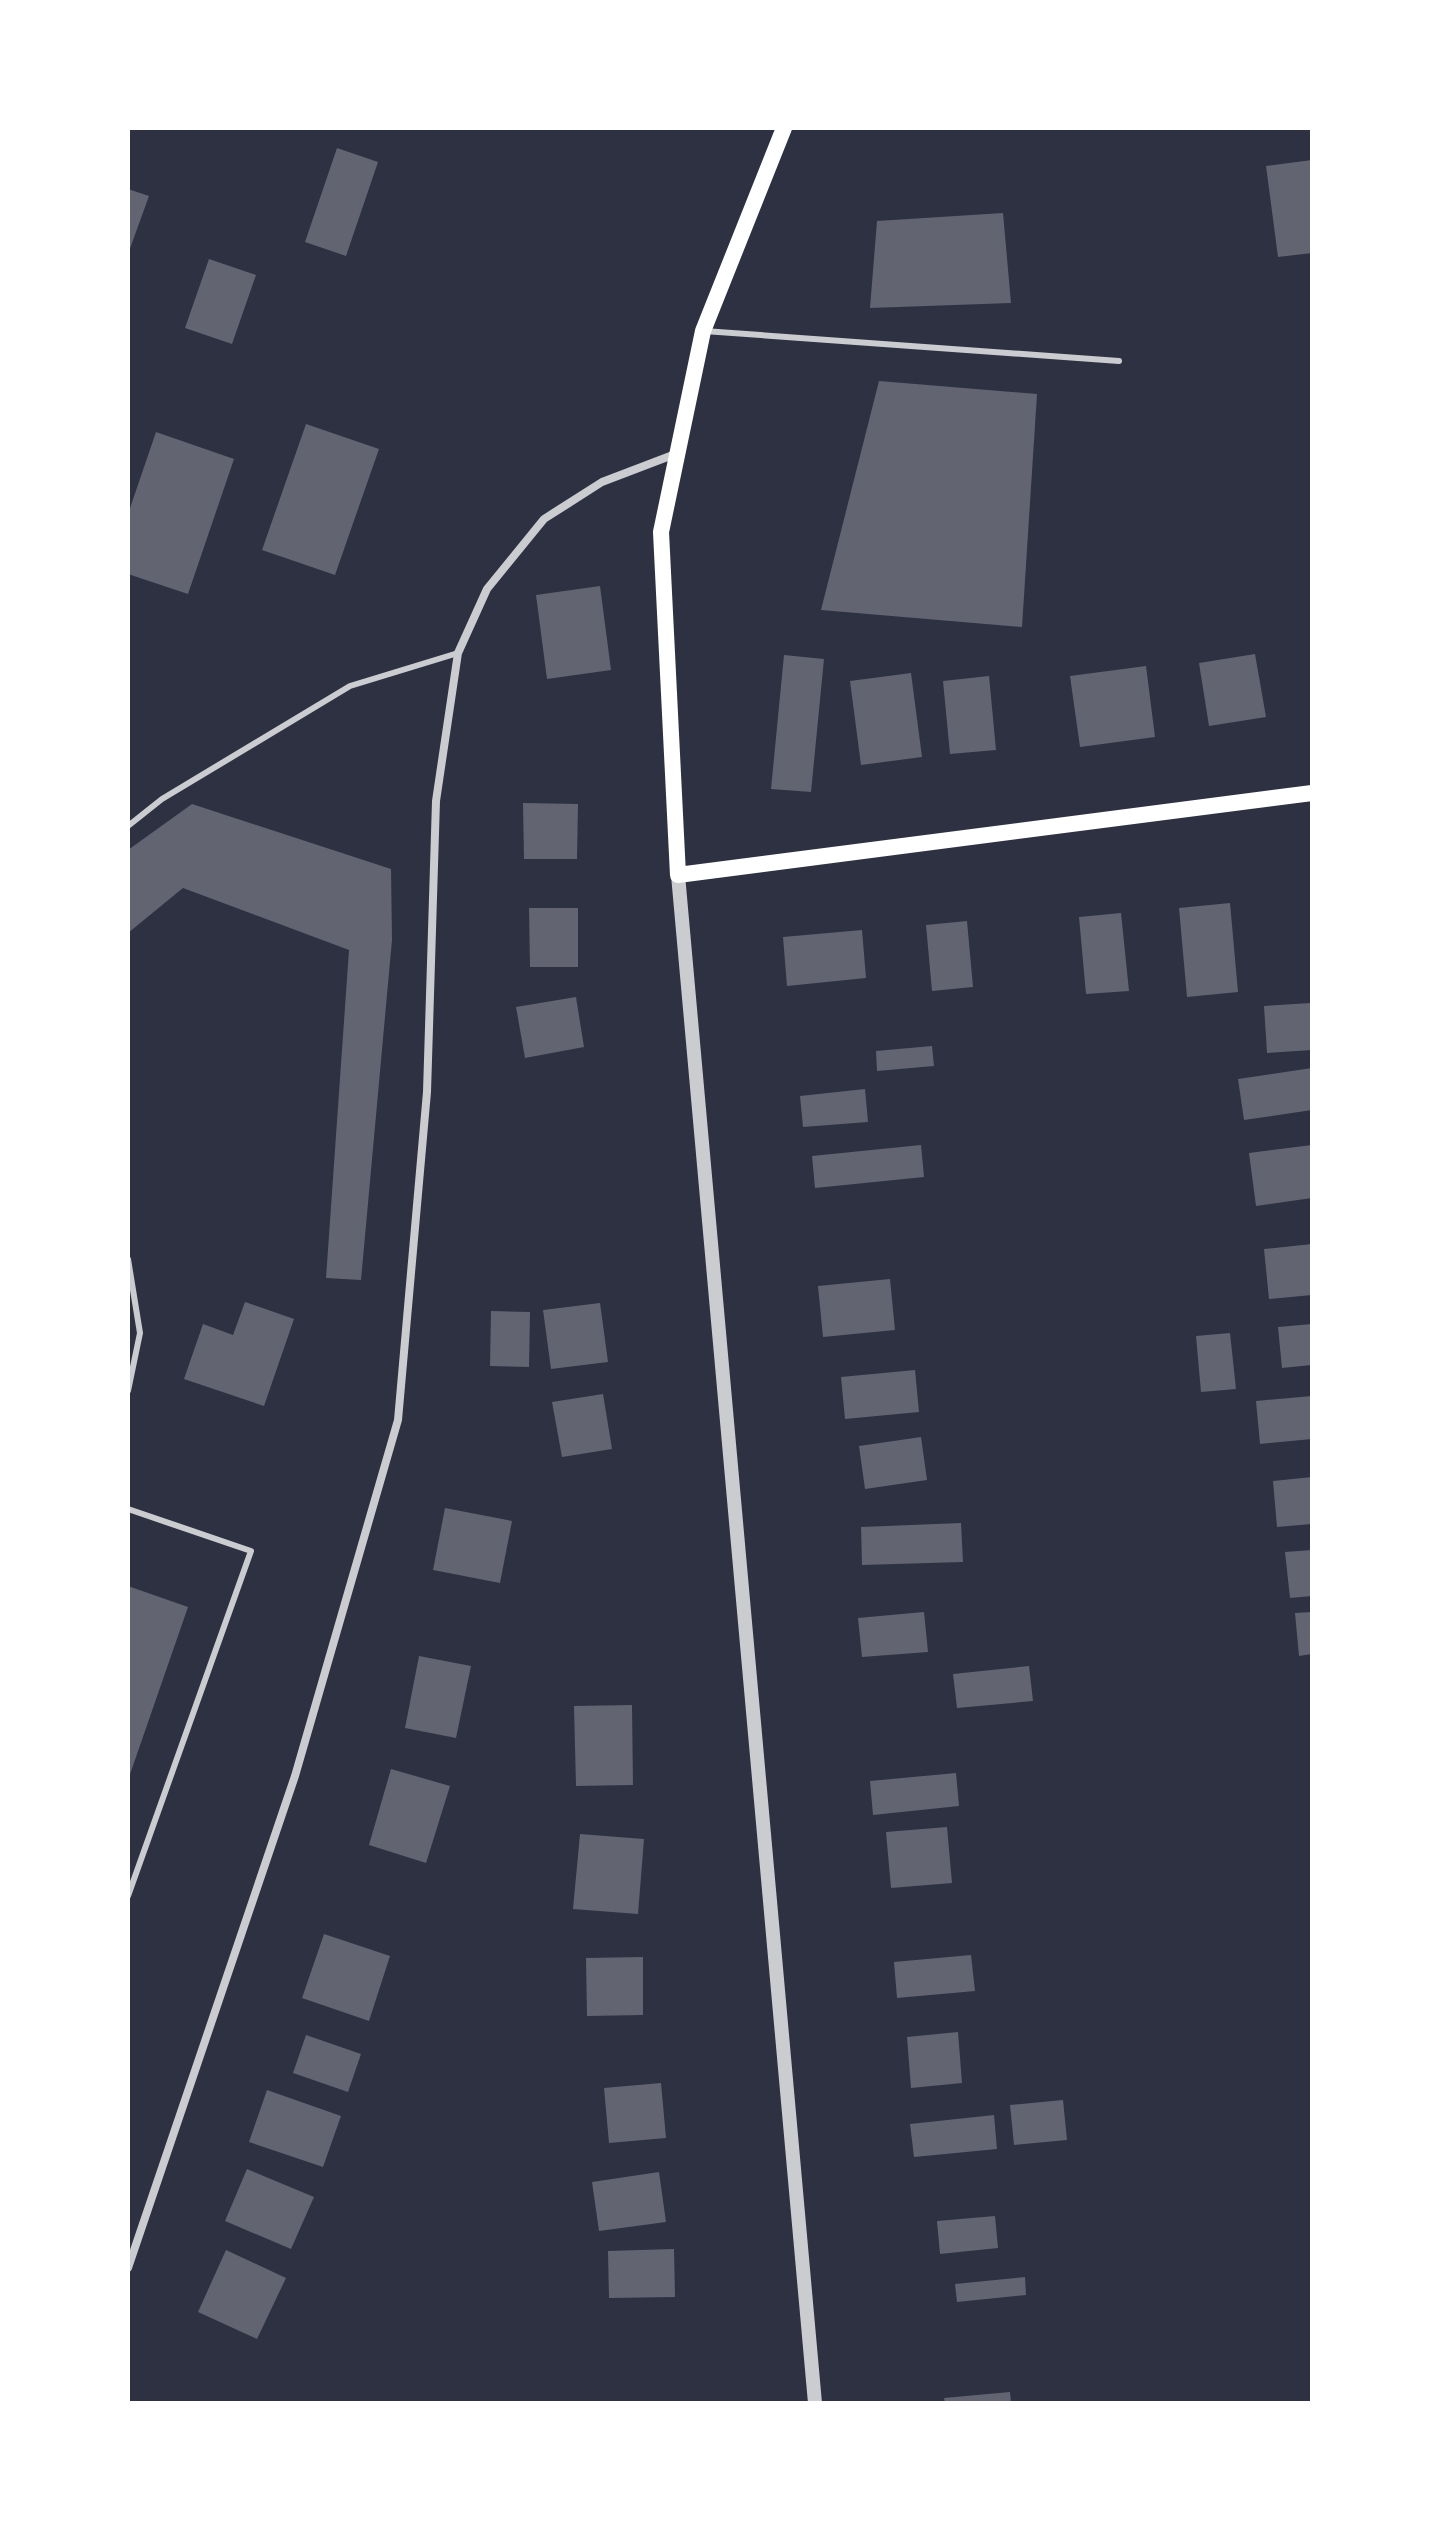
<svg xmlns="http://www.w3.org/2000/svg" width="1440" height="2531" font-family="Spectral,serif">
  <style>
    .building { fill: #626471 }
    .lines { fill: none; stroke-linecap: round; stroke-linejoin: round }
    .service { stroke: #caccd0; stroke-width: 6 }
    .minor { stroke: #caccd0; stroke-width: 8 }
    .tertiary { stroke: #caccd0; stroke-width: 14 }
    .secondary { stroke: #fff; stroke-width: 16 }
  </style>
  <rect width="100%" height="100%" fill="#2d3142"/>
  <g class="building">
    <polygon points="337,148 378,162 346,256 305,242"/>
    <polygon points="1312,160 1312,253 1278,257 1266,166"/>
    <polygon points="128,189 149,196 128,254"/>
    <polygon points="1003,213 1011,303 870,308 877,221"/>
    <polygon points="209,259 256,275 232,344 185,328"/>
    <polygon points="879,381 1037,394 1022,627 821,610"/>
    <polygon points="306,424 379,449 335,575 262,550"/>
    <polygon points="156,432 234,459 188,594 128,574 128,514"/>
    <polygon points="600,586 611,670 547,679 536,595"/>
    <polygon points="1255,654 1266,717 1209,726 1199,663"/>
    <polygon points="784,655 824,659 811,792 771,789"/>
    <polygon points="1146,666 1155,737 1080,747 1070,676"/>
    <polygon points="911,673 922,757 861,765 850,681"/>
    <polygon points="989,676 996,750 950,754 943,681"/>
    <polygon points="523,803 578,804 577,859 524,859"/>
    <polygon points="192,804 391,869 392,940 361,1280 326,1278 349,950 183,888 128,933 128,850"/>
    <polygon points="1230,903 1238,992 1187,997 1179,908"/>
    <polygon points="529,908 578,908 578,967 530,967"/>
    <polygon points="1121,913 1129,991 1086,994 1079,917"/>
    <polygon points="967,921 973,987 932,991 926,925"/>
    <polygon points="862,930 866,978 787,986 783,937"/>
    <polygon points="576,997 584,1047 525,1058 516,1007"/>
    <polygon points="1311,1003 1312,1050 1267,1053 1264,1006"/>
    <polygon points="932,1046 934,1066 877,1071 876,1051"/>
    <polygon points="1312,1068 1312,1110 1244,1120 1238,1079"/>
    <polygon points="865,1089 868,1122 803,1127 800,1096"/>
    <polygon points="921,1145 924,1177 815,1188 812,1156"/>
    <polygon points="1312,1145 1312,1198 1256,1206 1249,1153"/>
    <polygon points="1312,1244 1312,1295 1269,1299 1264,1249"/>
    <polygon points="890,1279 895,1330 823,1337 818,1286"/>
    <polygon points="245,1302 294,1319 264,1406 184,1379 203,1324 233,1335"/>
    <polygon points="600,1303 608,1362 551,1369 543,1310"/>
    <polygon points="491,1311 530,1312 529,1367 490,1366"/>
    <polygon points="1312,1324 1312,1365 1282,1368 1278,1327"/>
    <polygon points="1230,1333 1236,1389 1201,1392 1196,1336"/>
    <polygon points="915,1370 919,1412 845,1419 841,1377"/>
    <polygon points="603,1394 612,1449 562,1457 552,1402"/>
    <polygon points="1312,1396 1312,1439 1260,1444 1256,1401"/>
    <polygon points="921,1437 927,1480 865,1489 859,1446"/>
    <polygon points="1312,1477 1312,1524 1277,1527 1273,1481"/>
    <polygon points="445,1508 512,1521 500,1583 433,1570"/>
    <polygon points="961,1523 963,1562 862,1565 861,1527"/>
    <polygon points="1312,1550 1312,1596 1290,1598 1285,1552"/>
    <polygon points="128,1586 188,1607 128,1780"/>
    <polygon points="924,1612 928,1652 862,1657 858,1618"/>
    <polygon points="1312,1612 1312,1654 1299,1656 1295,1613"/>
    <polygon points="419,1656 471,1666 456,1738 405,1728"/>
    <polygon points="1029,1666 1033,1701 957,1708 953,1674"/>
    <polygon points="632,1705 633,1785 576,1786 574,1706"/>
    <polygon points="391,1769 450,1786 426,1863 369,1845"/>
    <polygon points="956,1773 959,1806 873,1815 870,1781"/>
    <polygon points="947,1827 952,1883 891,1888 886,1832"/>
    <polygon points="580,1834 644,1839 638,1914 573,1909"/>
    <polygon points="324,1934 390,1956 369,2021 302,1998"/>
    <polygon points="971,1955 975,1991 897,1998 894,1962"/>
    <polygon points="643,1957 643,2015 587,2016 586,1958"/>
    <polygon points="958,2032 962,2083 911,2088 907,2037"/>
    <polygon points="306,2035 361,2054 348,2092 293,2073"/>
    <polygon points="661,2083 666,2138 609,2143 604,2088"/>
    <polygon points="267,2090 341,2116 323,2167 249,2142"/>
    <polygon points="1063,2100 1067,2140 1014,2145 1010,2105"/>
    <polygon points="994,2115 997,2149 914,2157 910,2124"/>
    <polygon points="247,2169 314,2197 291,2249 225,2221"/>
    <polygon points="659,2172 666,2222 599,2231 592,2182"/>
    <polygon points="995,2216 998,2248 940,2254 937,2221"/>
    <polygon points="674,2249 675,2297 609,2298 608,2251"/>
    <polygon points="226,2250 286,2278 257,2339 198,2312"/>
    <polygon points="1025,2277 1026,2295 957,2302 955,2284"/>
    <polygon points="1010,2392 1011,2403 945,2403 944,2398"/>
  </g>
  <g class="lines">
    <g class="service">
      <polyline points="704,331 1119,361"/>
      <polyline points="128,826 162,799 350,686 458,653"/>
      <polyline points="128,1259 140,1333 128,1391"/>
      <polyline points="128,1509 251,1551 128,1896"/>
    </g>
    <polyline class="minor" points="128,2268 295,1776 398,1420 427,1092 436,801 458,653 487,589 544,519 602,482 678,453"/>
    <polyline class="tertiary" points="678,875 815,2403"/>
    <polyline class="secondary" points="784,128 703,331 661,532 678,875 1312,793"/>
  </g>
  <rect width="1440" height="2531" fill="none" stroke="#ffffff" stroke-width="260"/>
</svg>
